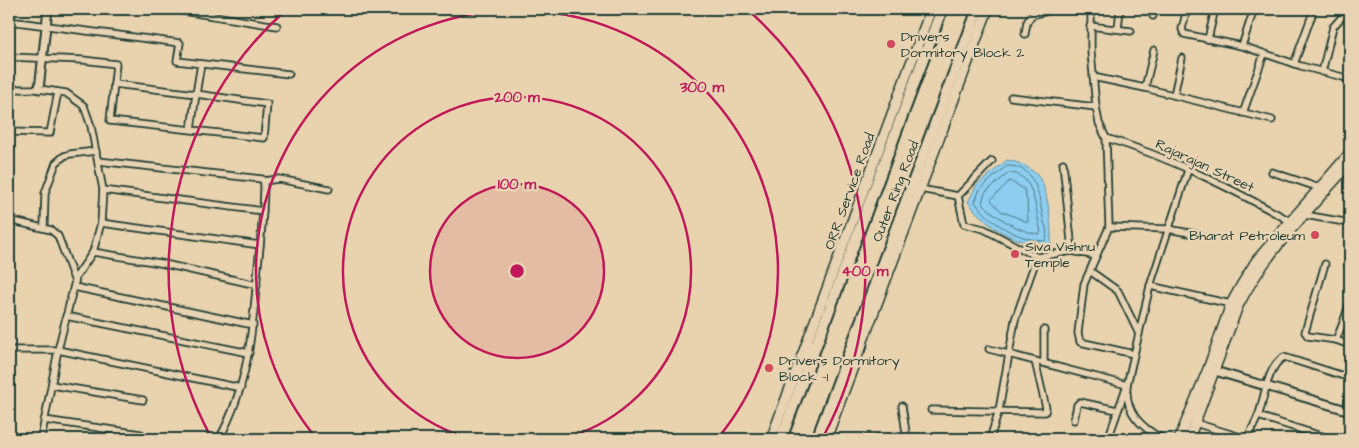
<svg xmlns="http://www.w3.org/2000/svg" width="1359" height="448" font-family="'Architects Daughter',sans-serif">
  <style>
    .water { fill: #8ecdef; stroke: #6293a4 }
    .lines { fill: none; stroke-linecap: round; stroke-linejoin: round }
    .shore { stroke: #4b777f; stroke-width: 1 }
    .minor-casing { stroke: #1f3d34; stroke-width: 9 }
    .tertiary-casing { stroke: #1f3d34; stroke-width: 11 }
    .primary-casing { stroke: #1f3d34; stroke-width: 12 }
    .motorway-casing { stroke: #1f3d34; stroke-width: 14 }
    .minor { stroke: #e8d3b2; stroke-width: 5.5 }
    .tertiary { stroke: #e8d3b2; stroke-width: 7 }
    .primary { stroke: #e8d3b2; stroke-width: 9 }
    .motorway { stroke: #e8d3b2; stroke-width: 10 }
    .ring { fill: none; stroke: #c2185b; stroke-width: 2.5 }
    .poi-dot { fill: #d1495b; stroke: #e8d3b2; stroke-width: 2 }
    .labels { text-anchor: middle; stroke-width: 5; stroke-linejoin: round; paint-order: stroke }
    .poi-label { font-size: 14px; fill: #1f3d34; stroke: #e8d3b2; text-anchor: start }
    .street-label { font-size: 14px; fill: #1f3d34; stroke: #e8d3b2 }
    .centre { fill: #c2185b; stroke: #e8d3b2; stroke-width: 2.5 }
    .ring-label { font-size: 15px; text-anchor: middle; font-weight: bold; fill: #c2185b; stroke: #e8d3b2; stroke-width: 5; stroke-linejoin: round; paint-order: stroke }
  </style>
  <rect width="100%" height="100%" fill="#e9d3ae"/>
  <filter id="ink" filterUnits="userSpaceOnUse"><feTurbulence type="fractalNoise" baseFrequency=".02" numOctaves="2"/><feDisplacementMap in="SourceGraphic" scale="10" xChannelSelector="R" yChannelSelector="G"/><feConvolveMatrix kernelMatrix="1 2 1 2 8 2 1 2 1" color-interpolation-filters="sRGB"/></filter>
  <g filter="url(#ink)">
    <path class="water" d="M1007 160C1018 162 1033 168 1040 179 1049 194 1052 230 1051 247 1015 242 990 231 968 202L976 186Z"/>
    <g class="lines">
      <g class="shore">
        <path d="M1007 166C1037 165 1039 197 1043 218 1045 227 1049 233 1045 241 1018 240 990 223 975 202L980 189Z"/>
        <path d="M1009 173C1036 172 1035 213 1041 231L1039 234C1021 233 993 216 982 202L985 193Z"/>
        <polygon points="1010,181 1024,189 1027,200 1028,222 1001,211 991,200"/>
      </g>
      <defs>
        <g id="minor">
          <polyline points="170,9 277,26"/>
          <polyline points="1088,9 1091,9 1091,52 1096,107 1099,123 1106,138 1109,227 1084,284 1078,333 1080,342 1134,354"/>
          <polyline points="1187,9 1182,29 1184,34 1242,46 1301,66 1350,79"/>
          <polyline points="1153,16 1155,9"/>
          <polyline points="9,21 180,43 177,61 289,74"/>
          <polyline points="1090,26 1131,31"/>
          <polyline points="1118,29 1120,9"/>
          <polyline points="1025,34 1027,22 1032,15 1056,9"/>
          <polyline points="1208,39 1215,9"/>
          <polyline points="1242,46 1254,9"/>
          <polyline points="9,57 83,60 116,64 114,84 196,94 201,64"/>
          <polyline points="1294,64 1312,15"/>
          <polyline points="1322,72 1333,27 1349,9"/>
          <polyline points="1093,77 1145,88 1272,120"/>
          <polyline points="114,84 110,121 264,138 267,104 196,94 191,130"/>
          <polyline points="1145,88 1154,50"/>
          <polyline points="9,89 39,89 66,93 84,106 91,126 103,190 101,223 93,252 76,277 58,350 41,439"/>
          <polyline points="1174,95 1182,58"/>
          <polyline points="1011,97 1096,107"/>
          <polyline points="1243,113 1264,54"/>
          <polyline points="9,132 50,133 58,92"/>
          <path d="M1106 138C1170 157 1232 189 1290 221"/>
          <path d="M98 161 262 179 264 182C264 210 261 238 258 266 253 325 249 386 219 439"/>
          <polyline points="1272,172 1320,188"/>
          <polyline points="263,181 279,179 329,189"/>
          <polyline points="920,189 958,196 992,161"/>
          <polyline points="103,190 263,211"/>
          <polyline points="958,196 964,224 984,229 1037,257"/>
          <polyline points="1305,215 1350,223"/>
          <polyline points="9,220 51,230 58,236 75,282"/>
          <polyline points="101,223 260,245"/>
          <polyline points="44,227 45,193 56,163 64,156 70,154 96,151"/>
          <polyline points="1109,227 1168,229 1200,235"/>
          <polyline points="1072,251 1096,256"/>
          <polyline points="93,252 160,263 257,285"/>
          <polyline points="1325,264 1305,332 1308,336 1336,340 1343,323 1350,325"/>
          <polyline points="1348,266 1350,260"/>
          <polyline points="1090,271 1118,291 1139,334"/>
          <polyline points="1150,286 1231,304"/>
          <polyline points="74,287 253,325"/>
          <polyline points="66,316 249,353"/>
          <polyline points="1343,323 1350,302"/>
          <polyline points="1044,330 1044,363"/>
          <polyline points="1336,340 1350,345"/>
          <polyline points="989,349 1127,385 1108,439"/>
          <polyline points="9,350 58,350 241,388"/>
          <polyline points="52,385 143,400"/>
          <polyline points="902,406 907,439"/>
          <polyline points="931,410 1045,412 1046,408 1035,361"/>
          <polyline points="1258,416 1331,439"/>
          <polyline points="44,420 141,434"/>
          <polyline points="1074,420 1077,405 1080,402 1117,410"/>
          <polyline points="1195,423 1247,439"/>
          <polyline points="867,438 909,439"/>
          <polyline points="990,439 999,410 1015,320 1037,257 1072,251 1063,163"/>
          <path d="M1163 439C1140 427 1125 412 1127 385L1150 286 1188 170"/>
          <path d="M1247 439C1251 431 1255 423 1259 414 1264 398 1268 365 1284 357L1350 378"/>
        </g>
        <g id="tertiary">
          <polyline points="39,89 48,9"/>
          <polyline points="1215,371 1350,411"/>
        </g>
        <g id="primary">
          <polyline points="771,439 931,9"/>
          <polyline points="826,439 988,9"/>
          <polyline points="1179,439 1208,369 1231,304 1242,284 1256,261 1350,153"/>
          <path d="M1189 439 1238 306C1265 252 1311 208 1350 163"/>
        </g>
        <g id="motorway">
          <polyline points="861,347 863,325"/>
          <polyline points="798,366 812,347"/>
          <polyline points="781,439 942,9"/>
          <polyline points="817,439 978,9"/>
        </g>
      </defs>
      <use href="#minor" class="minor-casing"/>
      <use href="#tertiary" class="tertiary-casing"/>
      <use href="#primary" class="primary-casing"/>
      <use href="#motorway" class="motorway-casing"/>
      <use href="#minor" class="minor"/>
      <use href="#tertiary" class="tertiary"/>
      <use href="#primary" class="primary"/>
      <use href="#motorway" class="motorway"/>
    </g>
  </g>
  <circle cx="517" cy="271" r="87" fill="#c2185b" fill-opacity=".12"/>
  <g class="ring">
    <circle cx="517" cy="271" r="87"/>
    <path d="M472 439A174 174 0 1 1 562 439"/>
    <path d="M317 439A261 261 0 1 1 717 439"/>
    <path d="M211 437A348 348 0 0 1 286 10M748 10A348 348 0 0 1 823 437"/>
  </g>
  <g class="poi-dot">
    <circle cx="891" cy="44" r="5"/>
    <circle cx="1315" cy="235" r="5"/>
    <circle cx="1015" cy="254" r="5"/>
    <circle cx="769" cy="368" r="5"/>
  </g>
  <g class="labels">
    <g class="poi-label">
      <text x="901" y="41">Drivers<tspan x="901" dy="16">Dormitory Block 2</tspan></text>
      <text x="1305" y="240" text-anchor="end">Bharat Petroleum</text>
      <text x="1025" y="251">Siva Vishnu<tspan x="1025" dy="16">Temple</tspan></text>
      <text x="779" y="365">Drivers Dormitory<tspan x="779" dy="16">Block -1</tspan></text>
    </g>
    <g class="street-label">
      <text transform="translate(1205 165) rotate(25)" y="5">Rajarajan Street</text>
      <text transform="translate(849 191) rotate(-70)" y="5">ORR Service Road</text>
      <text transform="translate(895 191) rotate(-69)" y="5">Outer Ring Road</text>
    </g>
  </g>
  <circle cx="517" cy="271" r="8" class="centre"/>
  <g class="ring-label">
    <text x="702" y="92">300 m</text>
    <text x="517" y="102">200 m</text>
    <text x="517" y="189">100 m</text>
    <text x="865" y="276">400 m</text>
  </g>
  <rect width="1359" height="448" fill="none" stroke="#e8d3b2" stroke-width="30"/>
  <rect x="15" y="15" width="1329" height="418" fill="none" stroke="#1f3d34" stroke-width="2" filter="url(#ink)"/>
</svg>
